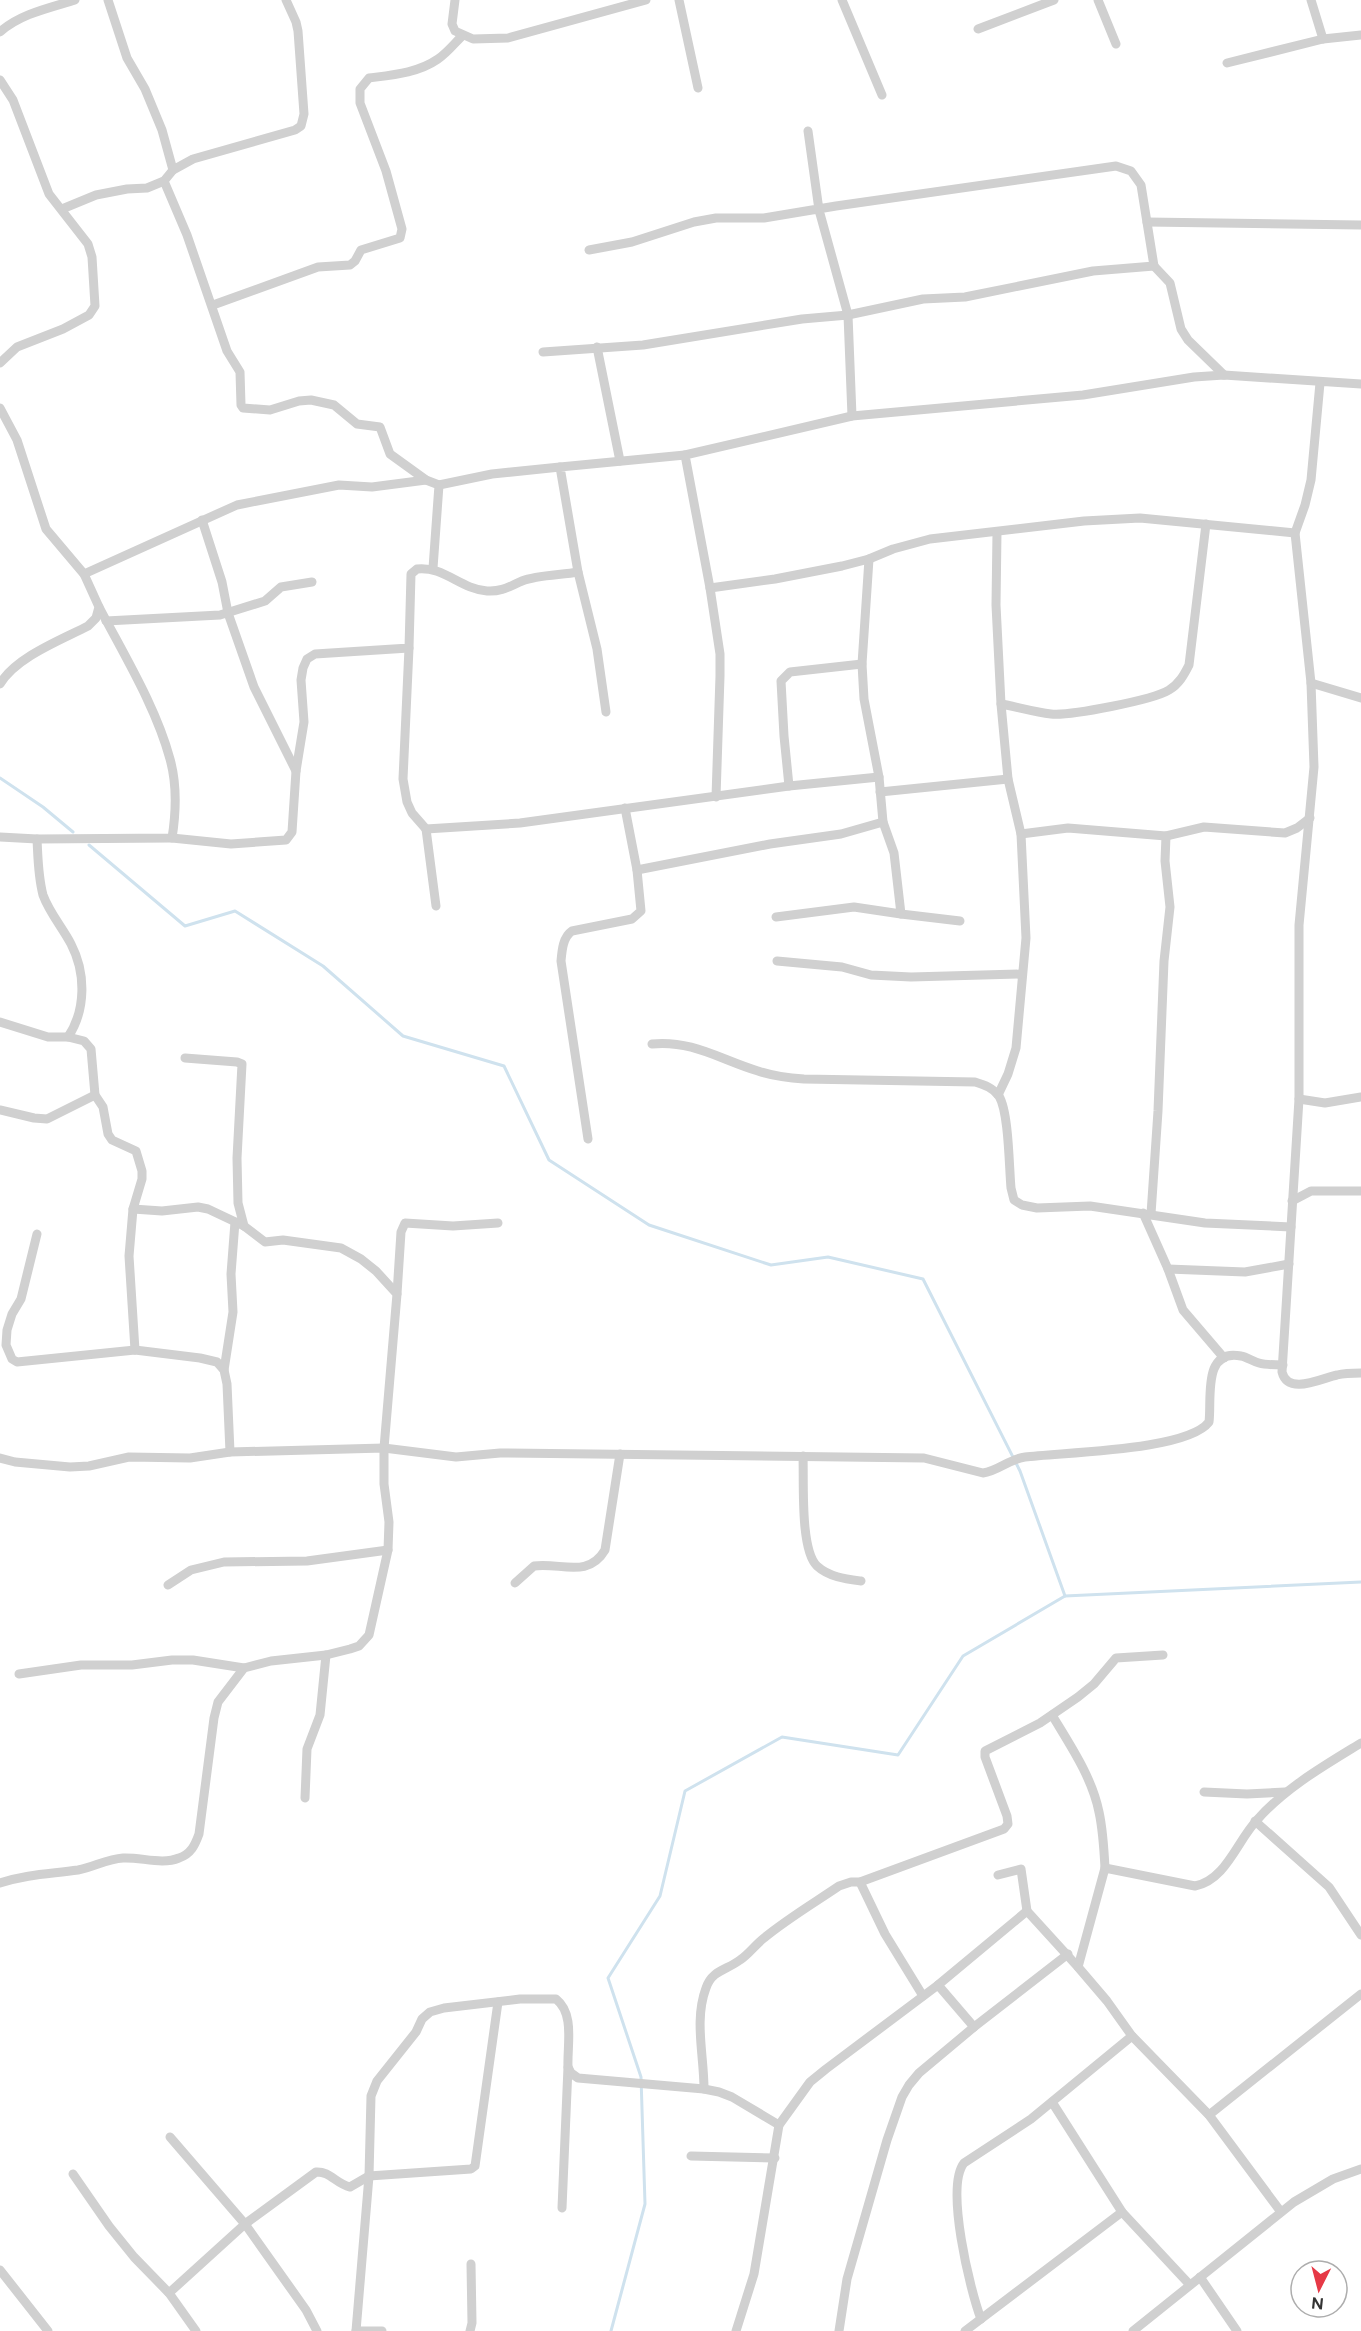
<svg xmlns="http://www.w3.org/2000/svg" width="1361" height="2331" font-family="Figtree,sans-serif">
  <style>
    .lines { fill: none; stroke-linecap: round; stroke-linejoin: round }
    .stream { stroke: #cfe2ee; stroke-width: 3 }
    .minor { stroke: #d0d0d0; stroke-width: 9 }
  </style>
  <rect width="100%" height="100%" fill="#fff"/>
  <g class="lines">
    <g class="stream">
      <polyline points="0,778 43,807 73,832"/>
      <polyline points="89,845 185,926 235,911 323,966 403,1036 504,1066 549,1160 649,1225 771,1265 828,1257 923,1279 1020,1471 1065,1596"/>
      <polyline points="611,2331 645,2204 641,2077 608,1978 660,1896 685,1791 782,1737 898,1755 963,1656 1065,1596 1361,1582"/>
    </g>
    <g class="minor">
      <polyline points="108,0 127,58 145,89 162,130 173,170"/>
      <polyline points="455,0 452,24 455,31 473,39 508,38 646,0"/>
      <polyline points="679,0 698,88"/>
      <polyline points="842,0 882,95"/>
      <polyline points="1098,0 1116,44"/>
      <polyline points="1311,0 1323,39"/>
      <polyline points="978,29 1054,0"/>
      <path d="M0 32C20 14 49 8 75 0"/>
      <polyline points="1227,63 1323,39 1361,35"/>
      <polyline points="0,80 13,100 49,194 88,244 92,257 95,306 89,315 63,329 17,347 0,363"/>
      <polyline points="164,181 187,235 227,351 240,372 241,405 243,408 270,410 299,401 311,400 334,405 357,424 380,427 390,454 426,480 439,485 433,568"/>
      <polyline points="62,209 96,195 127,189 147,188 164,181 173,170 193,159 295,130 301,126 304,114 298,31 296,22 286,0"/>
      <polyline points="1147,222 1361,225"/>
      <polyline points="589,250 632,242 694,222 716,218 764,218 836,206 1116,166 1131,171 1141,185 1154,266 1093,271 965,297 923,299 848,315 819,210 808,131"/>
      <polyline points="1154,266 1170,283 1181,329 1188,340 1224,375"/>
      <path d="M213 305 318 267 350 265 355 261 361 250 400 238 402 229 386 171 360 103V89L369 78C392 75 418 73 438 59 447 53 454 44 462 36"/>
      <polyline points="597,347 620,461"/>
      <polyline points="543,352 643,345 802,319 848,315 852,416"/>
      <polyline points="1320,383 1311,480 1305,505 1295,533 1140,518 1084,521 930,539 893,549 869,559 842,566 775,579 710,588 685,455 852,416 1083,395 1194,377 1224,375 1361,384"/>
      <path d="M0 408 17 440 46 529 84 574 99 607 96 618 88 626C61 640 16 657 0 684"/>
      <polyline points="439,485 492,474 560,467"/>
      <polyline points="202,520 222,582 228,613 254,687 296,771"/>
      <polyline points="997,532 996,605 1001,704 1008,779 1021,834 1026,938 1016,1048 1008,1074 998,1095"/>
      <path d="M1295 533 1311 683 1314 767 1299 925V1099L1282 1372C1288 1396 1322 1378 1337 1375 1345 1373 1353 1373 1361 1373"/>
      <polyline points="578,572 597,649 606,712"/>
      <polyline points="84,574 237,505 339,485 372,487 426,480"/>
      <polyline points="710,588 720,654 720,676 716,797"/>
      <polyline points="106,621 220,615 265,601 281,587 312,582"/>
      <polyline points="409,648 403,779 407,802 412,813 426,829"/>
      <polyline points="1311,683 1361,698"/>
      <path d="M1001 704C1018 707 1034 712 1051 714 1070 716 1153 700 1169 690 1179 684 1184 675 1189 665L1206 524"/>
      <polyline points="789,786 784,736 781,681 790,672 862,664"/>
      <polyline points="880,792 1008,779"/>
      <polyline points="1021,834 1068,828 1166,836 1204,827 1285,833 1297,828 1310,818"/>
      <path d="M0 837 37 839 172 838C176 813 177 784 170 759 156 707 124 655 99 607"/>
      <path d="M172 838 231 844 286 840 292 832 296 771 304 722 301 680 303 668 307 659 315 654 409 648 411 574 417 569C444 566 460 589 487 591 502 592 510 586 522 581 537 575 562 575 578 572L560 467 685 455"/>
      <path d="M37 839C38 858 38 876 43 895 49 912 62 927 71 944 86 973 86 1010 68 1037"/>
      <polyline points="637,870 770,844 841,834 883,822"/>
      <polyline points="436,906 426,829 520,823 789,786 879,777 864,699 862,664 869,559"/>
      <polyline points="901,914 960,921"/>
      <polyline points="776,917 854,907 901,914 894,853 883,822 879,777"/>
      <polyline points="777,961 842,967 871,975 911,977 1021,974"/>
      <polyline points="0,1022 48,1037 68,1037 84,1041 91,1049 95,1095 103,1107 108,1134 112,1140 136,1151 142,1171 142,1179 133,1209 129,1256 135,1350"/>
      <path d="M652 1044C693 1040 721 1060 758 1071 773 1076 789 1078 804 1079L975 1082C985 1085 993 1088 999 1096 1009 1113 1009 1167 1011 1188L1014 1200 1022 1205 1037 1208 1090 1206 1205 1223 1291 1227"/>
      <polyline points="185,1058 237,1062 242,1064 237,1158 238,1203 244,1226"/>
      <polyline points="1299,1099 1325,1103 1361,1097"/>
      <polyline points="0,1110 34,1118 47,1119 95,1095"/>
      <path d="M588 1139 561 961C562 950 563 937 572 931L632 919 641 911 637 870 625 808"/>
      <polyline points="1292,1201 1311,1191 1361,1191"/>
      <polyline points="1143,1213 1168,1269 1183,1310 1224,1358"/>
      <polyline points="1151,1214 1158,1111 1164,961 1170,907 1165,861 1166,836"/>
      <polyline points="37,1234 21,1299 12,1314 7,1330 6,1345 12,1359 17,1362 135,1350 200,1358 217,1362 224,1370 227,1384 230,1452"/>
      <polyline points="1168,1269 1245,1272 1289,1264"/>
      <polyline points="397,1294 401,1232 405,1223 453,1226 498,1223"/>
      <polyline points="224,1370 233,1312 231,1274 235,1222"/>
      <path d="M803 1456C804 1482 800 1550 817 1566 829 1577 846 1579 861 1581"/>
      <path d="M0 1458 15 1462 70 1467 89 1466 129 1457 190 1458 230 1452 384 1448 456 1457 500 1453 924 1458 983 1473C998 1471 1009 1459 1025 1457 1063 1452 1187 1451 1209 1422 1212 1400 1202 1348 1241 1356 1247 1357 1252 1361 1259 1363 1266 1365 1275 1365 1283 1365"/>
      <path d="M515 1583 534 1566C560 1562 588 1579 605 1550L620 1454"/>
      <polyline points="168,1585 191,1570 224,1562 307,1561 388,1550"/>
      <polyline points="19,1674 81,1665 132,1665 172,1660 193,1660 244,1668"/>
      <path d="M1052 1715C1070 1745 1092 1777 1099 1812 1103 1830 1104 1849 1105 1868"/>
      <polyline points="1204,1792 1247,1794 1285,1792"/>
      <polyline points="305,1798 307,1749 320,1715 326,1655"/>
      <polyline points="1255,1821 1329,1887 1361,1935"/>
      <polyline points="998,1875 1021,1869 1027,1911 1078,1967 1107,2001 1132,2036 1209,2115 1281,2212"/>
      <polyline points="860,1882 885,1934 923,1996"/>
      <path d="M0 1883C28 1874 50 1874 78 1870 94 1867 107 1859 123 1858 141 1857 162 1865 179 1858 191 1854 195 1845 199 1834L214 1718 218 1702 244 1668 271 1661 326 1655 350 1649 359 1646 369 1635 388 1550 389 1522 384 1484V1448L397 1294 376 1271 361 1259 341 1248 283 1240 265 1242 244 1226 208 1209 198 1207 162 1211 133 1209"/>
      <path d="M1078 1967 1105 1868 1195 1886C1226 1880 1237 1841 1257 1820 1285 1788 1325 1765 1361 1743"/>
      <polyline points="938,1985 974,2027"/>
      <path d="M704 2089C704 2055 694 2020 706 1988 712 1970 727 1970 740 1960 749 1954 755 1945 764 1938 787 1919 814 1903 839 1886L851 1882H860L1004 1829 1008 1824 1007 1816 985 1757V1751L1040 1723 1078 1697 1094 1684 1116 1658 1163 1655"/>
      <polyline points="1052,2102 1122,2212 1190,2285"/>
      <polyline points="1209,2115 1361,1994"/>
      <polyline points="170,2137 245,2224 306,2310 317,2331"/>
      <polyline points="691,2156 775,2158"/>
      <polyline points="73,2174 109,2226 134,2257 169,2293 196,2331"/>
      <polyline points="562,2208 568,2067"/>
      <polyline points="0,2270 48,2331"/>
      <polyline points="1200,2277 1237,2331"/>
      <path d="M169 2293 245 2224 316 2172C330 2171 336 2184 350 2187L369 2176 471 2169 475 2166 498 2002"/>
      <path d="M981 2319C970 2290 945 2187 964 2163L1031 2119 1132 2036"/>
      <path d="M356 2331 369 2176 371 2096 377 2081 416 2032 422 2019 430 2012 444 2008 520 1999H556C575 2014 567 2045 568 2067L571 2073 578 2078 704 2089 719 2092 732 2097 779 2125"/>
      <polyline points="356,2331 382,2331"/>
      <polyline points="470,2331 472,2323 471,2264"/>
      <polyline points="736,2331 754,2274 779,2125 810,2082 826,2069 938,1985 1027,1911"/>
      <polyline points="839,2331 847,2279 887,2140 902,2097 909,2085 919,2073 974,2027 1068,1954"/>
      <polyline points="965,2331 1122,2212"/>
      <polyline points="1133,2331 1294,2202 1333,2179 1361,2169"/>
    </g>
  </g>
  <g transform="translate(1319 2289) rotate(186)"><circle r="28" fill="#ffffff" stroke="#adadad" stroke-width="1.5"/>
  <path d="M0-4.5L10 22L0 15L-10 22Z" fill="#e63946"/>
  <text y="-9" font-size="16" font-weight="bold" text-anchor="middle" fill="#333333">N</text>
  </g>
</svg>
